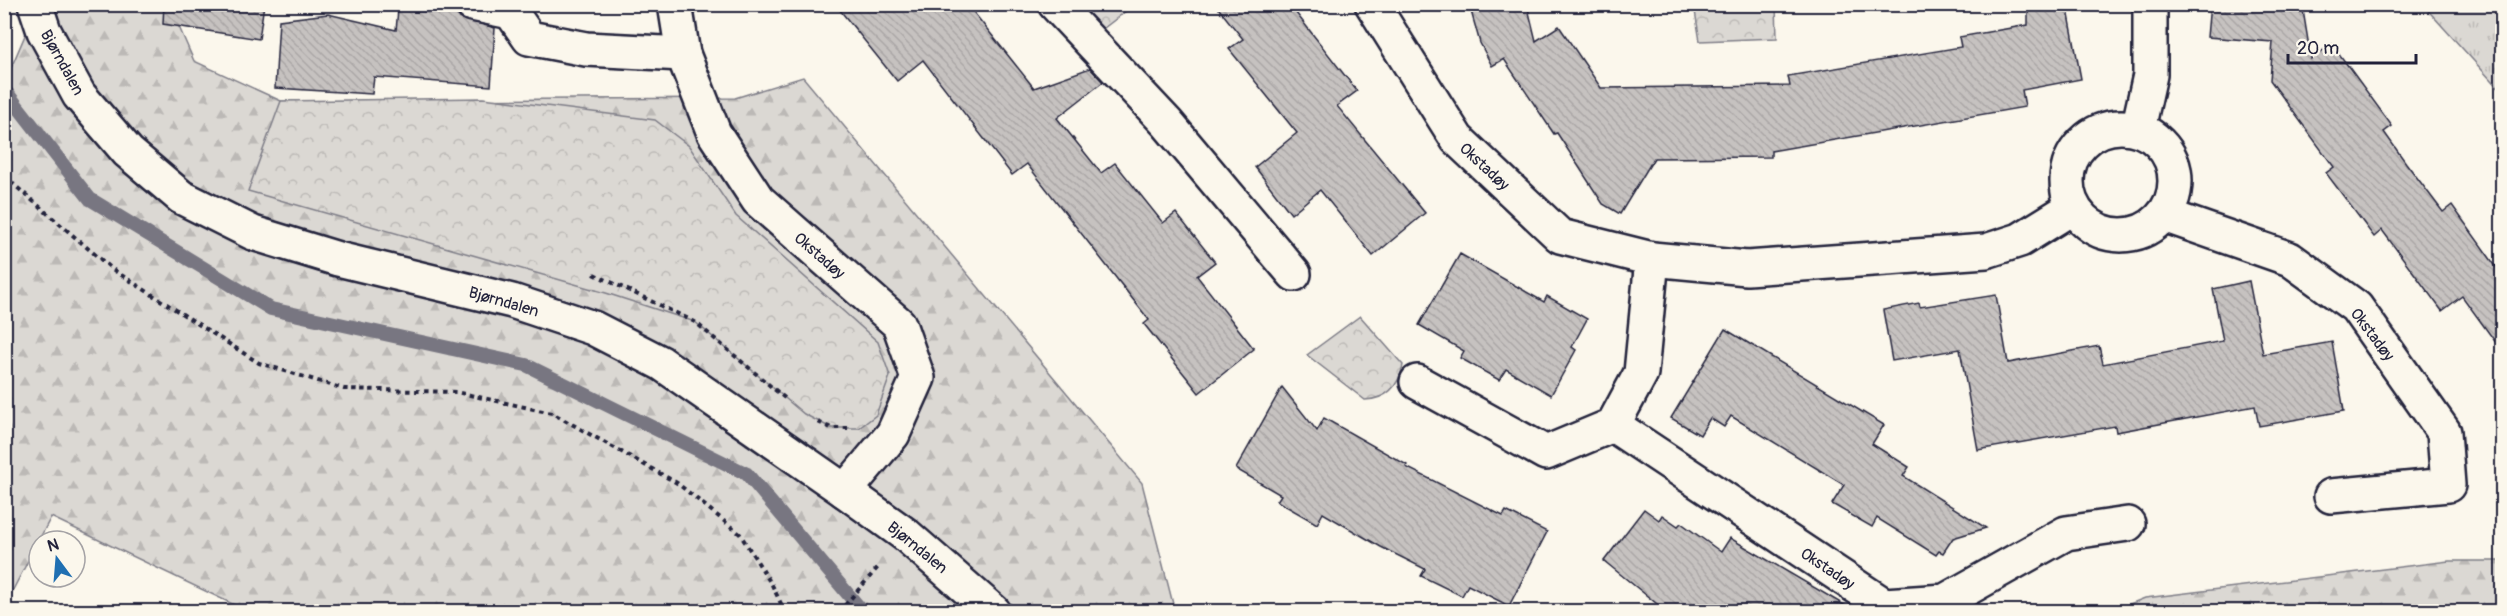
<svg xmlns="http://www.w3.org/2000/svg" width="2507" height="616" font-family="Pangolin,sans-serif">
  <style>
    .grass { fill: url(#grass-tufts); stroke: #7e7d87; stroke-width: 1.5 }
    .forest { fill: url(#forest-firs); stroke: #7e7d87; stroke-width: 1.5 }
    .park { fill: url(#park-crowns); stroke: #7e7d87; stroke-width: 1.5 }
    .lines { fill: none; stroke-linecap: round; stroke-linejoin: round }
    .stream { stroke: #787681; stroke-width: 14 }
    .building { fill: url(#building-back-hatch); stroke: #22223b; stroke-width: 1.5 }
    .minor-casing { stroke: #22223b; stroke-width: 38 }
    .major-casing { stroke: #22223b; stroke-width: 38 }
    .path { stroke: #22223b; stroke-width: 4; stroke-dasharray: 4.5 4.5; stroke-linecap: butt }
    .minor { stroke: #fbf7ec; stroke-width: 33 }
    .major { stroke: #fbf7ec; stroke-width: 33 }
    .labels { text-anchor: middle; stroke-width: 4.5; stroke-linejoin: round; paint-order: stroke }
    .street-label { font-size: 16px; fill: #22223b; stroke: #fbf7ec }
  </style>
  <defs>
    <pattern id="grass-tufts" width="24" height="20" patternUnits="userSpaceOnUse" patternTransform="scale(1.5)"><rect width="24" height="20" fill="#dbd8d3"/><path d="M3 7l-1-3M5 7V3M7 7l1-3M15 17l-1-3M17 17v-4M19 17l1-3" fill="none" stroke="#bcb9b6"/></pattern>
    <pattern id="forest-firs" width="22" height="20" patternUnits="userSpaceOnUse" patternTransform="scale(1.5)"><rect width="22" height="20" fill="#dbd8d3"/><path d="M5 1l3.5 6h-7zM16 11l3.5 6h-7z" fill="#bcb9b6"/></pattern>
    <pattern id="park-crowns" width="20" height="18" patternUnits="userSpaceOnUse" patternTransform="scale(1.5)"><rect width="20" height="18" fill="#dbd8d3"/><path d="M2 6a3 3 0 1 1 6 0M12 15a3 3 0 1 1 6 0" fill="none" stroke="#bcb9b6"/></pattern>
    <pattern id="building-back-hatch" width="6" height="6" patternUnits="userSpaceOnUse" patternTransform="scale(1.5)"><rect width="6" height="6" fill="#c6c2c0"/><path d="M-1 5l2 2M0 0l6 6M5-1l2 2" fill="none" stroke="#aaa6a6"/></pattern>
  </defs>
  <rect width="100%" height="100%" fill="#fbf7ec"/>
  <filter id="ink" filterUnits="userSpaceOnUse"><feTurbulence type="fractalNoise" baseFrequency=".0167" numOctaves="2"/><feDisplacementMap in="SourceGraphic" scale="12" xChannelSelector="R" yChannelSelector="G"/><feConvolveMatrix kernelMatrix="1 2 1 2 8 2 1 2 1" color-interpolation-filters="sRGB"/></filter>
  <g filter="url(#ink)">
    <polygon class="grass" points="2423,5 2502,5 2502,92"/>
    <g class="forest">
      <polygon points="169,4 194,61 281,101 735,98 803,77 1142,483 1174,608 1184,611 247,611 51,517 5,605 5,82 38,5"/>
      <polygon points="2449,561 2502,561 2502,611 2112,611 2145,598"/>
    </g>
    <g class="park">
      <polygon points="1074,5 1134,5 1100,31"/>
      <polygon points="1694,5 1776,5 1777,38 1700,41"/>
      <polygon points="483,98 655,120 689,146 736,216 878,342 890,376 876,415 859,428 831,428 804,414 695,322 606,293 248,191 281,101"/>
      <path d="M1360 316 1403 365C1399 386 1387 399 1365 400L1307 355Z"/>
    </g>
    <g class="lines">
      <polyline class="stream" points="4,89 90,199 271,309 526,365 747,474 863,612"/>
    </g>
    <g class="building">
      <polygon points="164,4 264,4 259,39 163,24"/>
      <polygon points="434,4 454,7 460,18 495,28 491,86 374,77 372,94 275,88 279,20 328,14 396,30 398,10 434,12"/>
      <polygon points="835,4 967,4 1034,88 1090,68 1103,82 1057,118 1101,173 1115,163 1163,223 1176,213 1215,262 1197,276 1254,349 1199,393 1144,324 1149,320 1027,164 1012,175 923,60 897,81"/>
      <polygon points="1215,4 1289,4 1357,91 1337,106 1425,213 1373,256 1320,190 1291,214 1255,167 1297,133 1229,49 1243,39"/>
      <polygon points="1469,4 1527,4 1536,41 1559,26 1601,88 1790,86 1788,76 1961,47 1959,37 2028,25 2028,4 2067,4 2081,79 2022,90 2025,107 1771,151 1771,157 1654,158 1620,214 1603,204 1557,133 1554,134 1504,59 1492,66 1480,43"/>
      <polygon points="2210,4 2302,4 2311,59 2332,44 2392,126 2384,132 2406,163 2443,212 2452,205 2502,275 2502,351 2462,296 2442,311 2382,230 2374,237 2326,173 2334,167 2270,80 2273,42 2207,37"/>
      <polygon points="1460,254 1544,302 1547,296 1587,319 1572,347 1576,350 1551,395 1506,369 1499,380 1460,358 1464,351 1419,325"/>
      <polygon points="2249,281 2263,354 2332,342 2344,411 2259,426 2255,406 2116,432 2115,426 1978,450 1960,349 1892,361 1883,310 1919,303 1920,307 1996,295 2008,363 2099,346 2103,364 2223,341 2213,289"/>
      <polygon points="1725,329 1884,425 1872,444 1909,467 1903,476 1986,528 1953,538 1943,553 1939,551 1936,555 1877,518 1872,527 1832,504 1844,485 1731,416 1724,427 1710,418 1700,435 1671,418"/>
      <polygon points="1282,387 1317,431 1324,418 1407,465 1406,467 1503,516 1506,511 1547,532 1509,606 1468,585 1462,596 1421,576 1425,569 1381,547 1323,513 1317,524 1277,501 1281,495 1236,469"/>
      <polygon points="1644,509 1659,520 1662,515 1678,526 1681,523 1721,552 1730,538 1856,612 1667,612 1604,561"/>
    </g>
    <g class="lines">
      <defs>
        <g id="minor">
          <polyline points="472,4 511,12 529,38 586,49 683,54"/>
          <polyline points="675,4 683,54 714,133 758,200 899,324 918,378 893,434 845,491"/>
          <polyline points="1055,4 1167,123 1294,274"/>
          <polyline points="1372,4 1457,139 1560,236 1652,259 1747,268 1986,251 2020,240 2073,207"/>
          <circle cx="2121" cy="181" r="54"/>
          <polyline points="2138,129 2150,75 2150,4"/>
          <polyline points="2164,215 2290,259 2356,307 2444,432 2448,485 2331,496"/>
          <polyline points="1417,382 1546,453 1613,425 1641,373 1652,259"/>
          <polyline points="1613,425 1884,605 1945,601 2066,533 2128,524"/>
        </g>
        <polyline id="major" points="35,4 44,31 79,95 128,152 181,197 253,233 338,259 512,301 593,328 661,363 845,491 906,535 994,612"/>
      </defs>
      <use href="#minor" class="minor-casing"/>
      <use href="#major" class="major-casing"/>
      <g class="path">
        <polyline points="4,176 112,269 259,363 344,389 456,392 552,413 677,483 740,534 772,585 785,612"/>
        <polyline points="594,274 695,322 787,400"/>
        <polyline points="818,422 831,428 848,428"/>
        <polyline points="839,612 880,565"/>
      </g>
      <use href="#minor" class="minor"/>
      <use href="#major" class="major"/>
    </g>
  </g>
  <g class="labels">
    <g class="street-label">
      <text transform="translate(63 62) rotate(61)" y="6">Bjørndalen</text>
      <text transform="translate(1485 166) rotate(43)" y="6">Okstadøy</text>
      <text transform="translate(820 255) rotate(41)" y="6">Okstadøy</text>
      <text transform="translate(504 301) rotate(16)" y="6">Bjørndalen</text>
      <text transform="translate(2373 334) rotate(53)" y="6">Okstadøy</text>
      <text transform="translate(918 547) rotate(39)" y="6">Bjørndalen</text>
      <text transform="translate(1828 568) rotate(34)" y="6">Okstadøy</text>
    </g>
  </g>
  <rect width="2507" height="616" fill="none" stroke="#fbf7ec" stroke-width="24"/>
  <rect x="12" y="12" width="2483" height="592" fill="none" stroke="#22223b" stroke-width="2" filter="url(#ink)"/>
  <g transform="translate(57 559) rotate(344)"><circle r="28" fill="#fbf7ec" stroke="#a4a2a5" stroke-width="1.5"/>
  <path d="M0-4.5L10 22L0 15L-10 22Z" fill="#1f6fb2"/>
  <text y="-9" font-size="16" font-weight="bold" text-anchor="middle" fill="#22223b">N</text>
  </g>
  <path d="M2288 54v9h128v-9" fill="none" stroke="#22223b" stroke-width="3"/>
  <text x="2297" y="54" font-size="18" fill="#22223b" stroke="#fbf7ec" stroke-width="4.5" paint-order="stroke">20 m</text>
</svg>
